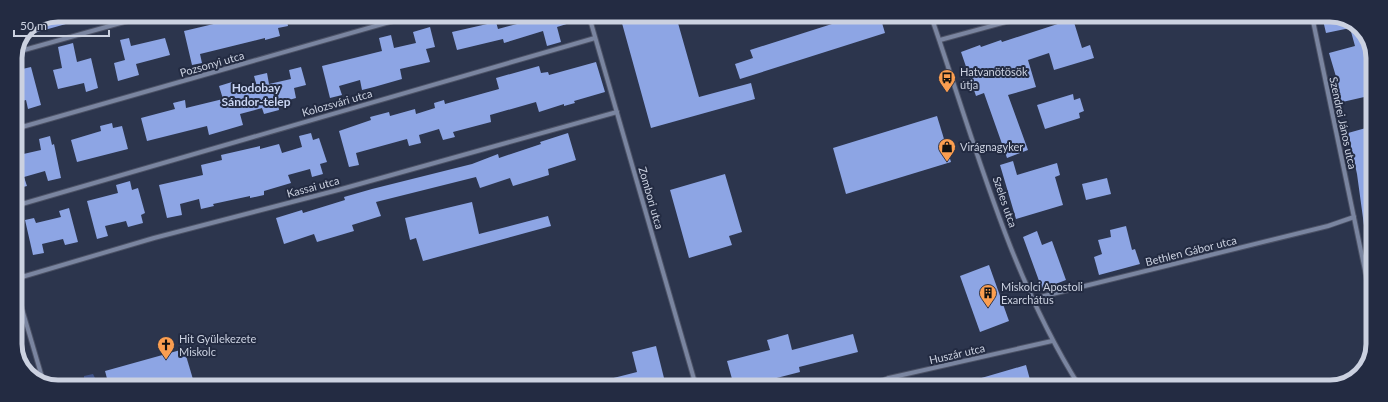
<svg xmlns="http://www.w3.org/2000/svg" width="1388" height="402" font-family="Lato,sans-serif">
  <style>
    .water { fill: #3f538b }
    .building { fill: #8da5e4 }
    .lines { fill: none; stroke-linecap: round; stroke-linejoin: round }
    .minor-casing { stroke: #4c5266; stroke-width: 6 }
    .minor { stroke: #7a85a0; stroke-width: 4 }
    .labels { text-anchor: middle; stroke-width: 4; stroke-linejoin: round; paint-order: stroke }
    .street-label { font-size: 11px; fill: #cbd1e0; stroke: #232b42 }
    .poi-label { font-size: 11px; fill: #cbd1e0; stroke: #232b42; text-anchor: start }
    .neighbourhood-label { font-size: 12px; font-weight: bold; fill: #c9d5f3; stroke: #232b42 }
    .rim { fill: none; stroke: #cbd1e0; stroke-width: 5 }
  </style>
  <rect width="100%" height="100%" fill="#2c354d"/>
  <polygon class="water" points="93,374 99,386 84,386 84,376"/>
  <g class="building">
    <polygon points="58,15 87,15 87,18 27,35 28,27"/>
    <polygon points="221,15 286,15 288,26 278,28 280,36 265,40 265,38 200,54 202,63 192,65 184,31 222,22"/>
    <polygon points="515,16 585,16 586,18 557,27 561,42 547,46 543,31 504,43 503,39 457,50 452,32 496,22 498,29 517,24"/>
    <polygon points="620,16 644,16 646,22 667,16 676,16 699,97 751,83 755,99 651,128"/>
    <polygon points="857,16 880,16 885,33 740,79 735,64 753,58 750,50"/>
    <polygon points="1322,16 1341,16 1363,30 1373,55 1373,95 1338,103 1332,81 1337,80 1329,53 1355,46 1350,28 1326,33"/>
    <polygon points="1073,19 1082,48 1090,45 1094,58 1054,70 1049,53 1028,60 1036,87 1008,95 1028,150 1007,158 984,93 976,96 961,52 980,45 981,47 1001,40 1002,42"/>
    <polygon points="430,27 435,47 426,49 430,62 400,69 402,79 374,87 362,90 360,80 339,86 342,95 330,98 322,66 382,51 379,38 391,35 394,48 416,43 413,32"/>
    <polygon points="129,38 131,46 165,38 170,55 136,64 139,75 118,81 114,63 125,60 120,40"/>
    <polygon points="73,43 77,62 91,58 98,88 86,92 84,83 58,89 53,70 62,68 58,47"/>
    <polygon points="596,62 605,92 574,101 575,103 564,106 564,104 539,112 536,102 490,115 491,122 453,132 455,137 443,140 439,129 419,135 421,143 409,146 407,139 356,153 359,165 349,167 339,131 371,120 370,117 389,112 390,116 415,109 416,114 435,108 434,103 444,100 445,104 499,89 496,78 539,66 541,73 548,72 549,75"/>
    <polygon points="31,67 41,105 28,109 26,100 15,103 15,83 21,81 18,70"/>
    <polygon points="301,67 306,85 294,88 296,98 278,103 279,110 264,114 262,108 240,114 243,125 209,135 207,126 147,141 141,118 175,109 173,103 185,100 186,108 223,99 219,86 232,82 235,93 257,87 254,76 267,73 269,84 291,79 289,70"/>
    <polygon points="1073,94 1074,100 1080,98 1084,111 1079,113 1080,118 1045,129 1037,105"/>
    <polygon points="937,116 951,162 846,194 833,148"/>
    <polygon points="112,123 113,128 122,126 128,149 77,162 71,140 101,131 100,126"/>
    <polygon points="1373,126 1372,156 1368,156 1372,174 1372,240 1366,240 1357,174 1348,133"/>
    <polygon points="311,133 313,140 319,138 327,162 320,164 323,174 312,177 310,169 288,175 291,183 264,191 264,195 250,198 250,196 213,204 214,206 201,209 199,199 180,204 182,215 167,218 159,185 203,175 201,165 222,160 221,155 260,146 260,149 279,144 282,153 302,147 299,136"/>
    <polygon points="568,133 576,160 548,169 549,175 513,186 510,178 480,188 476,177 376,202 381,216 352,225 354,231 317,242 314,234 284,244 276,218 302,210 303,213 345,200 344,197 372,189 472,164 498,154 499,158 541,144 540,142"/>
    <polygon points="50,136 52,145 54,144 61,178 48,181 45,171 24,177 27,186 15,189 15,154 19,155 41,150 39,139"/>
    <polygon points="1013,161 1017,175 1057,163 1060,175 1055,177 1063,205 1016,219 1000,165"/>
    <polygon points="725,174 742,232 729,236 732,245 689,258 670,190"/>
    <polygon points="1107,178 1111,194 1086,200 1082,184"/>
    <polygon points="130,181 132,190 138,188 145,213 141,215 143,223 128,227 126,221 105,226 108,236 97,239 87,201 118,193 116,185"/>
    <polygon points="472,202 479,234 548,216 551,226 423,261 416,238 410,240 405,218"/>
    <polygon points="69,208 78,242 65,245 63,239 42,244 44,253 33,255 25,220 34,218 36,223 61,217 59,211"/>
    <polygon points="1126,226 1132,250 1135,249 1140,264 1099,275 1094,257 1102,254 1098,240 1111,237 1110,230"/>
    <polygon points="1037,231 1042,245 1052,241 1066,280 1042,289 1023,237"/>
    <polygon points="989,265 1009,321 980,332 960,276"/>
    <polygon points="788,334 792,350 853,334 858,352 799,367 800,372 745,386 734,386 727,361 770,350 767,340"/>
    <polygon points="656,346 666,386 595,386 594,383 637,372 632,352"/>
    <polygon points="184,349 195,386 109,386 105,371"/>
    <polygon points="1026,365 1032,387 962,387 961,384"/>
  </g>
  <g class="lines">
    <defs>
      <g id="minor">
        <polyline points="589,16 696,386"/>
        <path d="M931 16C974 140 1009 275 1080 387"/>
        <polyline points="1312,16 1372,304"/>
        <polyline points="940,40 1028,16"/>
        <polyline points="17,52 149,15"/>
        <polyline points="15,129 414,15"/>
        <polyline points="15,206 595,38"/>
        <polyline points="15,279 154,238 338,190 617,112"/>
        <polyline points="15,285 44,384"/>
        <polyline points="1032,299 1328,226 1354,217"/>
        <polyline points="889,378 891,387"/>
        <polyline points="867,386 889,378 1052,341"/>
      </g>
    </defs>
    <use href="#minor" class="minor-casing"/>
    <use href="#minor" class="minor"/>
  </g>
  <defs>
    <symbol id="bus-pin" viewBox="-11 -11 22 30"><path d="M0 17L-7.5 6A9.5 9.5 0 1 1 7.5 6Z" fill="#fb9e50" stroke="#232b42"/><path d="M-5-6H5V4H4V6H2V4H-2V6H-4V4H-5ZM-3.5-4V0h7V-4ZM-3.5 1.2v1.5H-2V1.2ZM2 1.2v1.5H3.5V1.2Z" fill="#111"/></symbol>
    <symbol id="shop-pin" viewBox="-11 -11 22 30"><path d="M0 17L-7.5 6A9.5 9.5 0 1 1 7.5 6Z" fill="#fb9e50" stroke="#232b42"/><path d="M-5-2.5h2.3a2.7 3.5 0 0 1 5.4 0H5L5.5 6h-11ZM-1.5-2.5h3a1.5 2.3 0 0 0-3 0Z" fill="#111"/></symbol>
    <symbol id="building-pin" viewBox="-11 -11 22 30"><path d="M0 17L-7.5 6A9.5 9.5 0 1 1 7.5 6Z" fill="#fb9e50" stroke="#232b42"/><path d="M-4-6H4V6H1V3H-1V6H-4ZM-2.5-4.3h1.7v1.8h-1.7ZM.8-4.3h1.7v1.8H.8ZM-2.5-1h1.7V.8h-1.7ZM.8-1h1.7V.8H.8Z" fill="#111"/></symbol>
    <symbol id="church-pin" viewBox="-11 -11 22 30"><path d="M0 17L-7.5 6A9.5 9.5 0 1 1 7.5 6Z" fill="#fb9e50" stroke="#232b42"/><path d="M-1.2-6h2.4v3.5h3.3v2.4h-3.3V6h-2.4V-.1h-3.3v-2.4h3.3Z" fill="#111"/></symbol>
  </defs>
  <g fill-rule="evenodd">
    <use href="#bus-pin" x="937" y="68" width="20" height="27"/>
    <use href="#shop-pin" x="937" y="137" width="20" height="27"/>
    <use href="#building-pin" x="978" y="283" width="20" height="27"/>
    <use href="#church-pin" x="156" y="335" width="20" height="27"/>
  </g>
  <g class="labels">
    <g class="street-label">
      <text transform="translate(212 64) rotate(-16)" y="4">Pozsonyi utca</text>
      <text transform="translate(337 103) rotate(-16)" y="4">Kolozsvári utca</text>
      <text transform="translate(1343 123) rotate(78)" y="4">Szendrei János utca</text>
      <text transform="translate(313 187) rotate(-15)" y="4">Kassai utca</text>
      <text transform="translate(651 198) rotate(74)" y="4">Zombori utca</text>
      <text transform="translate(1005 202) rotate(71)" y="4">Szeles utca</text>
      <text transform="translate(1191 251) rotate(-14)" y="4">Bethlen Gábor utca</text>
      <text transform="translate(957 354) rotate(-13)" y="4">Huszár utca</text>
    </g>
    <g class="poi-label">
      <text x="960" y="76">Hatvanötösök<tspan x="960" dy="13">útja</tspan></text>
      <text x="960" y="151">Virágnagyker</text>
      <text x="1001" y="291">Miskolci Apostoli<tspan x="1001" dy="13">Exarchátus</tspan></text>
      <text x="179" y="343">Hit Gyülekezete<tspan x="179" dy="13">Miskolc</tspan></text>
    </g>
    <g class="neighbourhood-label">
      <text x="256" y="92">Hodobay<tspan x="256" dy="14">Sándor-telep</tspan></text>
    </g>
  </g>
  <path d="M0 0H1388V402H0ZM58 22H1330A36 36 0 0 1 1366 58V344A36 36 0 0 1 1330 380H58A36 36 0 0 1 22 344V58A36 36 0 0 1 58 22Z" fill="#232b42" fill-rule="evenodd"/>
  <path class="rim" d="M58 22H1330A36 36 0 0 1 1366 58V344A36 36 0 0 1 1330 380H58A36 36 0 0 1 22 344V58A36 36 0 0 1 58 22Z"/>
  <path d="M14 30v6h95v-6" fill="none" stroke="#cbd1e0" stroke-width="2"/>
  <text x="20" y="30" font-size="12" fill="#cbd1e0" stroke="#232b42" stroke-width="3" paint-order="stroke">50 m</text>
</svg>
